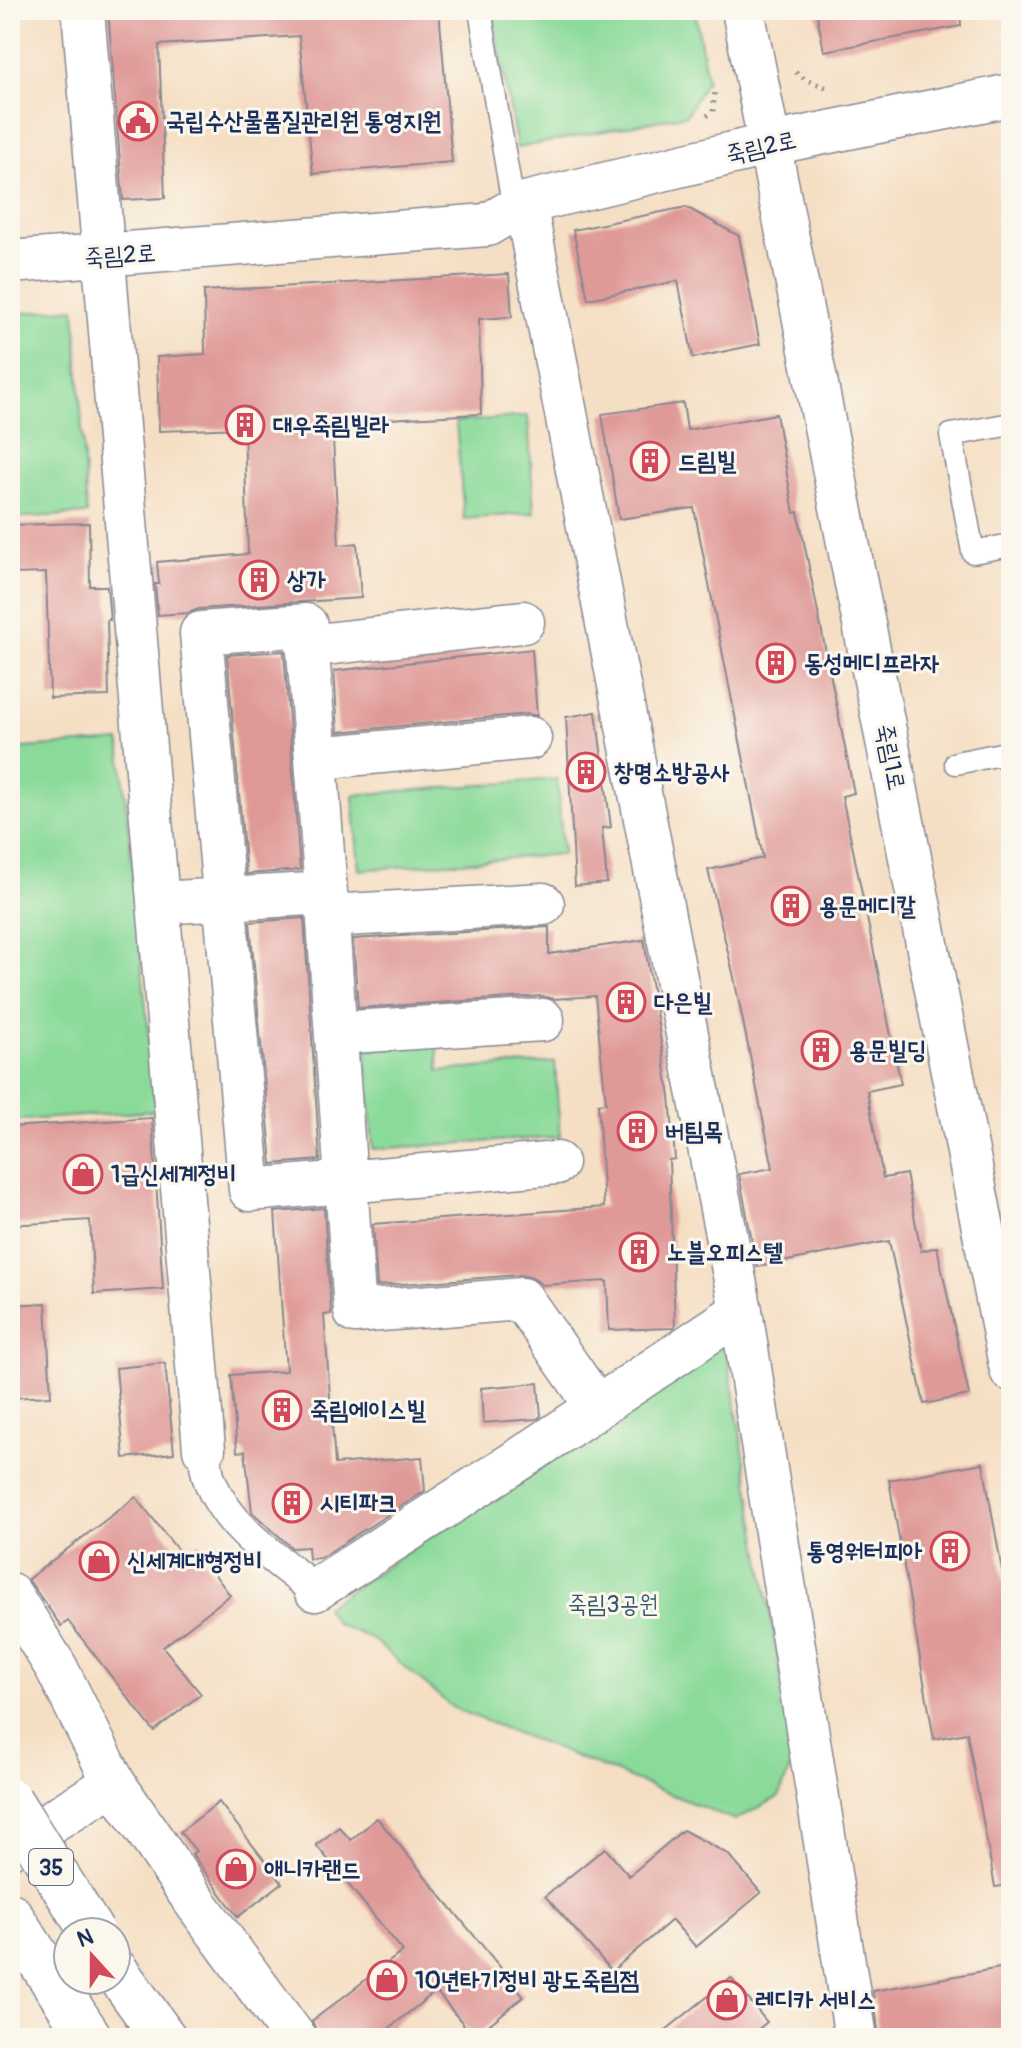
<svg xmlns="http://www.w3.org/2000/svg" width="1021" height="2048" font-family="Pangolin,'Poor Story',sans-serif">
  <style>
    .green { fill: #8ada9a; stroke: #52847c; stroke-width: 2 }
    .building { fill: #df9a98 }
    .lines { fill: none; stroke-linecap: round; stroke-linejoin: round }
    .service-casing { stroke: #888791; stroke-width: 25 }
    .pedestrian-casing { stroke: #888791; stroke-width: 35 }
    .minor-casing { stroke: #888791; stroke-width: 45 }
    .motorway-casing { stroke: #888791; stroke-width: 47 }
    .path { stroke: #888791; stroke-width: 5; stroke-dasharray: 2 6; stroke-linecap: butt }
    .service { stroke: #fff; stroke-width: 22 }
    .pedestrian { stroke: #fff; stroke-width: 32 }
    .minor { stroke: #fff; stroke-width: 42 }
    .motorway { stroke: #fff; stroke-width: 44 }
    .motorway-bridge-casing { stroke: #888791; stroke-width: 47; stroke-linecap: butt }
    .motorway-bridge { stroke: #fff; stroke-width: 44 }
    .labels { text-anchor: middle; stroke-width: 6; stroke-linejoin: round; paint-order: stroke }
    .shield { fill: #fbf7ec; stroke: #5e6b89; stroke-width: 2 }
    .shield-label { font-size: 22px; font-weight: bold; fill: #1b2f5e }
    .poi-label { font-size: 24px; font-weight: bold; fill: #1b2f5e; stroke: #fbf7ec; text-anchor: start }
    .street-label { font-size: 24px; fill: #1b2f5e; stroke: #fbf7ec }
    .park-label { font-size: 24px; fill: #375a6d; stroke: #fbf7ec }
  </style>
  <rect width="100%" height="100%" fill="#fbf7ec"/>
  <filter id="ink" filterUnits="userSpaceOnUse"><feTurbulence type="fractalNoise" baseFrequency=".0125" numOctaves="2"/><feDisplacementMap in="SourceGraphic" scale="16" xChannelSelector="R" yChannelSelector="G"/><feConvolveMatrix kernelMatrix="1 2 1 2 8 2 1 2 1" color-interpolation-filters="sRGB"/></filter>
  <filter id="wash" filterUnits="userSpaceOnUse"><feTurbulence type="fractalNoise" baseFrequency=".006" numOctaves="4" result="noise"/><feDisplacementMap in="SourceGraphic" scale="32" xChannelSelector="R" yChannelSelector="G"/><feGaussianBlur stdDeviation="1.8" result="paint"/><feColorMatrix in="noise" values="0 0 0 0 0 0 0 0 0 0 0 0 0 0 0 0 0 1.4 0 .05"/><feComposite in="paint" operator="in"/></filter>
  <g filter="url(#wash)">
    <rect width="100%" height="100%" fill="#f5dfc4"/>
    <g class="green">
      <polygon points="492,10 695,10 707,80 686,115 517,148"/>
      <polygon points="75,308 87,514 10,518 10,314"/>
      <polygon points="528,416 534,513 464,519 456,422"/>
      <polygon points="120,741 156,1111 10,1121 10,749"/>
      <polygon points="557,779 563,854 359,870 353,795"/>
      <polygon points="437,1044 439,1071 555,1062 560,1137 373,1149 366,1049"/>
      <polygon points="725,1341 794,1758 779,1797 735,1820 453,1708 372,1639 335,1623 325,1607"/>
    </g>
    <g id="blocks">
      <g class="building">
        <polygon points="108,10 328,10 328,14 374,10 439,10 452,162 313,174 299,36 159,45 165,198 123,200"/>
        <polygon points="816,10 960,10 961,26 824,51"/>
        <polygon points="686,207 739,236 760,344 693,358 678,281 588,299 573,230"/>
        <polygon points="509,274 512,317 479,319 481,414 332,422 339,545 357,543 361,598 199,609 188,613 158,615 155,584 159,584 157,562 248,554 244,428 159,431 157,357 205,354 204,291"/>
        <polygon points="683,403 687,430 776,414 794,513 798,512 854,793 842,796 901,1084 867,1091 883,1178 906,1174 921,1251 937,1247 969,1395 924,1404 889,1241 757,1267 739,1174 773,1168 733,973 708,870 763,858 694,508 619,519 602,414"/>
        <polygon points="89,523 90,586 107,586 110,620 107,620 109,696 50,698 46,573 10,574 10,525"/>
        <polygon points="532,649 537,716 528,714 338,732 334,671"/>
        <polygon points="284,651 300,870 246,874 227,655"/>
        <polygon points="596,712 611,827 602,828 607,883 575,886 566,717"/>
        <polygon points="304,918 320,1160 272,1164 250,922"/>
        <polygon points="549,927 549,954 644,940 670,1096 675,1159 669,1160 675,1326 673,1328 609,1330 607,1281 542,1285 533,1278 520,1275 377,1286 373,1224 604,1207 598,1104 606,1103 595,996 554,999 542,996 358,1008 353,939"/>
        <polygon points="152,1118 163,1289 94,1294 90,1220 10,1225 10,1127"/>
        <polygon points="324,1208 331,1314 324,1315 335,1464 422,1457 425,1491 320,1558 309,1559 308,1547 292,1548 252,1512 245,1451 237,1452 231,1375 286,1371 275,1212"/>
        <polygon points="46,1303 51,1396 10,1398 10,1305"/>
        <polygon points="165,1363 174,1453 124,1458 116,1368"/>
        <polygon points="538,1383 541,1416 537,1419 483,1423 481,1388"/>
        <polygon points="983,1463 1011,1621 1011,1885 995,1887 967,1733 934,1739 889,1480"/>
        <polygon points="136,1497 184,1558 193,1551 197,1557 200,1555 230,1595 163,1647 201,1694 154,1731 68,1621 61,1626 28,1579"/>
        <polygon points="219,1802 282,1883 238,1917 192,1854 196,1851 180,1832"/>
        <polygon points="377,1818 524,1996 474,2037 436,1991 377,2038 319,2038 312,2021 403,1951 316,1845 339,1827 351,1840"/>
        <polygon points="683,1830 728,1854 761,1893 696,1947 672,1920 612,1971 545,1896 605,1848 629,1876"/>
        <polygon points="1011,1966 1011,2038 879,2038 873,1991"/>
        <polygon points="731,1978 767,2022 748,2038 656,2038"/>
      </g>
    </g>
  </g>
  <g filter="url(#ink)">
    <use href="#blocks" fill-opacity="0" stroke="#888791" stroke-width="2"/>
    <g class="lines">
      <defs>
        <g id="service">
          <polyline points="480,10 514,210"/>
          <polyline points="1011,424 951,435 973,552 1011,545"/>
          <polyline points="956,763 1011,752"/>
        </g>
        <path id="pedestrian" d="M204 1449C205 1459 206 1471 210 1481 227 1528 278 1560 315 1590"/>
        <g id="minor">
          <polyline points="83,10 204,1449"/>
          <polyline points="743,10 1011,1370"/>
          <polyline points="10,262 487,225 525,203 770,144 1011,95"/>
          <polyline points="307,646 523,622"/>
          <polyline points="317,758 530,738"/>
          <polyline points="159,903 326,893 306,625 201,633 250,1190 346,1182 326,893"/>
          <polyline points="328,916 543,904"/>
          <polyline points="336,1033 543,1020"/>
          <polyline points="557,1163 346,1182 355,1312 522,1299 597,1407"/>
          <polyline points="741,1311 856,2038"/>
          <polyline points="315,1590 520,1459 741,1311 525,203"/>
          <polyline points="10,1594 56,1667 114,1783 193,1899 295,2038"/>
          <polyline points="10,1847 114,1783"/>
        </g>
        <g id="motorway">
          <polyline points="10,1915 90,2038"/>
          <polyline points="116,1971 164,2038"/>
        </g>
      </defs>
      <use href="#service" class="service-casing"/>
      <use href="#pedestrian" class="pedestrian-casing"/>
      <use href="#minor" class="minor-casing"/>
      <use href="#motorway" class="motorway-casing"/>
      <g class="path">
        <polyline points="796,72 806,80 830,89"/>
        <polyline points="707,116 713,112 715,90"/>
      </g>
      <use href="#service" class="service"/>
      <use href="#pedestrian" class="pedestrian"/>
      <use href="#minor" class="minor"/>
      <use href="#motorway" class="motorway"/>
      <defs>
        <polyline id="motorway-bridge" points="10,1801 92,1932"/>
      </defs>
      <use href="#motorway-bridge" class="motorway-bridge-casing"/>
      <use href="#motorway-bridge" class="motorway-bridge"/>
    </g>
  </g>
  <defs>
    <symbol id="civic-ring" viewBox="-11 -11 22 22"><circle r="9.5" fill="#fbf7ec" stroke="#d1495b" stroke-width="1.5"/><path d="M-.6-6.5H3V-4.5H.6V-3L4-1V1h2V6H-6V1h2V-1L-.6-3ZM-1.2 2.5V6h2.4V2.5Z" fill="#d1495b"/></symbol>
    <symbol id="building-ring" viewBox="-11 -11 22 22"><circle r="9.5" fill="#fbf7ec" stroke="#d1495b" stroke-width="1.5"/><path d="M-4-6H4V6H1V3H-1V6H-4ZM-2.5-4.3h1.7v1.8h-1.7ZM.8-4.3h1.7v1.8H.8ZM-2.5-1h1.7V.8h-1.7ZM.8-1h1.7V.8H.8Z" fill="#d1495b"/></symbol>
    <symbol id="shop-ring" viewBox="-11 -11 22 22"><circle r="9.5" fill="#fbf7ec" stroke="#d1495b" stroke-width="1.5"/><path d="M-5-2.5h2.3a2.7 3.5 0 0 1 5.4 0H5L5.5 6h-11ZM-1.5-2.5h3a1.5 2.3 0 0 0-3 0Z" fill="#d1495b"/></symbol>
  </defs>
  <g fill-rule="evenodd">
    <use href="#civic-ring" x="116" y="99" width="44" height="44"/>
    <use href="#building-ring" x="223" y="403" width="44" height="44"/>
    <use href="#building-ring" x="628" y="439" width="44" height="44"/>
    <use href="#building-ring" x="237" y="558" width="44" height="44"/>
    <use href="#building-ring" x="754" y="641" width="44" height="44"/>
    <use href="#building-ring" x="564" y="750" width="44" height="44"/>
    <use href="#building-ring" x="769" y="884" width="44" height="44"/>
    <use href="#building-ring" x="604" y="980" width="44" height="44"/>
    <use href="#building-ring" x="799" y="1028" width="44" height="44"/>
    <use href="#building-ring" x="615" y="1109" width="44" height="44"/>
    <use href="#shop-ring" x="61" y="1152" width="44" height="44"/>
    <use href="#building-ring" x="617" y="1230" width="44" height="44"/>
    <use href="#building-ring" x="260" y="1388" width="44" height="44"/>
    <use href="#building-ring" x="270" y="1481" width="44" height="44"/>
    <use href="#building-ring" x="928" y="1529" width="44" height="44"/>
    <use href="#shop-ring" x="77" y="1539" width="44" height="44"/>
    <use href="#shop-ring" x="214" y="1847" width="44" height="44"/>
    <use href="#shop-ring" x="365" y="1958" width="44" height="44"/>
    <use href="#shop-ring" x="705" y="1978" width="44" height="44"/>
  </g>
  <g class="labels">
    <rect class="shield" x="29" y="1849" width="44" height="36" rx="6"/>
    <g class="shield-label">
      <text x="51" y="1875">35</text>
    </g>
    <g class="poi-label">
      <text x="166" y="129">국립수산물품질관리원 통영지원</text>
      <text x="273" y="433">대우죽림빌라</text>
      <text x="678" y="469">드림빌</text>
      <text x="287" y="588">상가</text>
      <text x="804" y="671">동성메디프라자</text>
      <text x="614" y="780">창명소방공사</text>
      <text x="819" y="914">용문메디칼</text>
      <text x="654" y="1010">다은빌</text>
      <text x="849" y="1058">용문빌딩</text>
      <text x="665" y="1139">버팀목</text>
      <text x="111" y="1182">1급신세계정비</text>
      <text x="667" y="1260">노블오피스텔</text>
      <text x="310" y="1418">죽림에이스빌</text>
      <text x="320" y="1511">시티파크</text>
      <text x="922" y="1559" text-anchor="end">통영워터피아</text>
      <text x="127" y="1569">신세계대형정비</text>
      <text x="264" y="1877">애니카랜드</text>
      <text x="415" y="1988">10년타기정비 광도죽림점</text>
      <text x="755" y="2008">레디카 서비스</text>
    </g>
    <g class="street-label">
      <text transform="translate(761 147) rotate(-13)" y="8">죽림2로</text>
      <text transform="translate(120 255) rotate(-4)" y="8">죽림2로</text>
      <text transform="translate(891 757) rotate(79)" y="8">죽림1로</text>
    </g>
    <g class="park-label">
      <text x="613" y="1612">죽림3공원</text>
    </g>
  </g>
  <rect width="1021" height="2048" fill="none" stroke="#fbf7ec" stroke-width="40"/>
  <g transform="translate(92 1956) rotate(339)"><circle r="38" fill="#fbf7ec" stroke="#a1a7b3" stroke-width="2"/>
  <path d="M0-6L14 30L0 20L-14 30Z" fill="#d1495b"/>
  <text y="-12" font-size="22" font-weight="bold" text-anchor="middle" fill="#1b2f5e">N</text>
  </g>
</svg>
